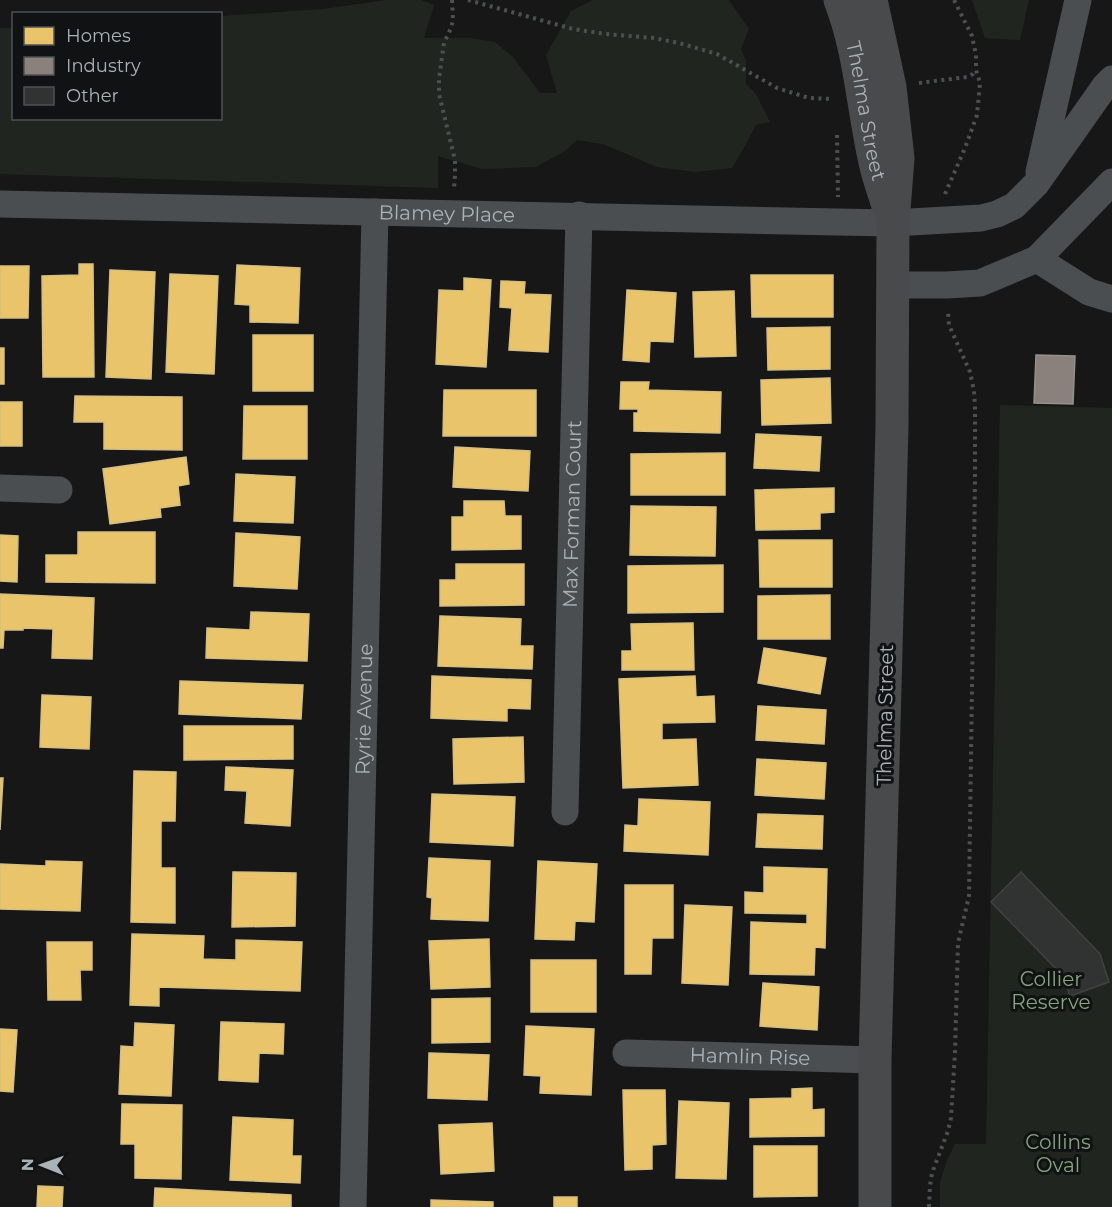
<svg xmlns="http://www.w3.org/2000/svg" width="1112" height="1207" font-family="Montserrat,sans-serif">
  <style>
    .green { fill: #20261f }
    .homes { fill: #e9c46a; stroke: #d6bf81; stroke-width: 1.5 }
    .industry { fill: #8a817c; stroke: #93908e; stroke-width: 1.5 }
    .building { fill: #313232; stroke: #3f4243; stroke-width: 1.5 }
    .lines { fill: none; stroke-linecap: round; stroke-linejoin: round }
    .path { stroke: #4d5052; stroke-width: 4; stroke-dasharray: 3 4.5; stroke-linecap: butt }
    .minor { stroke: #4b4e50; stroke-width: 27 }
    .major { stroke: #484a4c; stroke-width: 33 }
    .labels { text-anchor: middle; stroke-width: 6; stroke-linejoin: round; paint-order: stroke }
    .street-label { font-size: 20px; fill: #a8b2b8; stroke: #111213 }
    .park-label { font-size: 20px; fill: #87a47e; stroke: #111213 }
  </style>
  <rect width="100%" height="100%" fill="#171717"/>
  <g class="green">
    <polygon points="386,0 421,0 434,5 424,38 470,38 495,42 513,57 540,93 557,93 546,55 571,11 593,0 729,0 749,29 741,49 746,61 746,84 756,94 770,122 756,125 741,153 732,168 695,172 657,167 603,144 577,140 565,151 536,167 482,169 438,156 438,188 0,174 0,28 13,28 14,118 220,118 221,16 323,9"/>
    <polygon points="972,0 1029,0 1020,40 985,38"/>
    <polygon points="1000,405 1112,408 1112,1207 940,1207 940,1182 947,1160 955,1144 986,1144"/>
  </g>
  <g class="homes">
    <polygon points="79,264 93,264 94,377 43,377 42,276 79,275"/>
    <polygon points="237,265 300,268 298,323 250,322 250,305 235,304"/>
    <polygon points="0,266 29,266 28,318 0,318"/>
    <polygon points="110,270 155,272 151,379 106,377"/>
    <polygon points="170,274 218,276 214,374 166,372"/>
    <polygon points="751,275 833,275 833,317 752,317"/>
    <polygon points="464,278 491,280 486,367 436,364 439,290 464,291"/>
    <polygon points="501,281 525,282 524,294 551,295 548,352 509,350 512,308 500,307"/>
    <polygon points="627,290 676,293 673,342 650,341 649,362 623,360"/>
    <polygon points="734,291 736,356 695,357 693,292"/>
    <polygon points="830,327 830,369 768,370 767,328"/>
    <rect x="253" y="335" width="60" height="56"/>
    <rect x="0" y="348" width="4" height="36"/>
    <polygon points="830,378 831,423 762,425 761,380"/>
    <polygon points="621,382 649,382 648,390 721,392 720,433 634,431 634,413 638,413 638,409 620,409"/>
    <polygon points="444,390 536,390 536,436 443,436"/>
    <polygon points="75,396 182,397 182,450 104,449 104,422 74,422"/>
    <rect x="0" y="402" width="22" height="44"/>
    <polygon points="244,406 307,406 307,459 243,459"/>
    <polygon points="756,434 821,437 819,471 754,468"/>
    <polygon points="455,447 530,451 528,491 453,487"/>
    <polygon points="725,453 725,495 631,495 631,454"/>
    <polygon points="186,457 189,484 178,486 180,505 160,508 161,517 110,524 103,469"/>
    <polygon points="236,474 295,477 293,523 234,521"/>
    <polygon points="834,488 834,512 820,513 820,529 756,530 755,490"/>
    <polygon points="464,501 504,501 505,516 521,516 521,549 452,550 452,517 464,517"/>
    <polygon points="631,506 716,507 715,556 630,555"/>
    <polygon points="78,532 155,532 155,583 46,582 46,555 78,555"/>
    <polygon points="236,533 300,537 297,589 234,586"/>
    <polygon points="0,535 18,536 17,582 0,581"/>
    <polygon points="759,540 832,540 832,587 760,587"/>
    <polygon points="456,564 524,564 524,605 440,606 440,580 456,580"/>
    <polygon points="723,565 723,612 628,613 628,566"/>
    <polygon points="0,594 94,598 92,659 52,658 53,629 23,628 23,630 4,630 3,648 0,648"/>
    <polygon points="830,595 830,639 758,639 758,596"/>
    <polygon points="251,612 309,614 307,661 206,658 207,628 250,630"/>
    <polygon points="440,616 521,619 520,646 533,646 532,669 438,666"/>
    <polygon points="693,623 694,670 622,670 622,651 632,651 631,624"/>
    <polygon points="764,648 826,658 820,694 758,683"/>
    <polygon points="432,676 531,680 530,709 507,708 507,721 431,718"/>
    <polygon points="695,676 696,697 714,696 715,722 662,723 662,740 696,739 698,785 623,788 619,679"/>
    <polygon points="180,681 303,685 301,719 179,714"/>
    <polygon points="42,695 91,697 89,749 40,747"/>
    <polygon points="758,706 826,710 824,744 756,740"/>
    <polygon points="184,726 293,726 293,759 184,760"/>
    <polygon points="523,737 524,782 454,784 453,739"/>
    <polygon points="757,759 826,763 824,799 755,795"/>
    <polygon points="226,767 293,770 290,826 245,823 247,791 225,790"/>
    <polygon points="134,771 176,772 175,821 161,821 161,868 175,868 175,923 131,922"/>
    <polygon points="0,778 3,778 0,830"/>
    <polygon points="432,794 515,797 513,846 430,842"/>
    <polygon points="639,799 710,802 708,855 624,851 625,825 638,826"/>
    <polygon points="758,814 823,816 822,849 756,847"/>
    <polygon points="429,858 490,861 488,921 431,919 432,898 427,897"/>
    <polygon points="46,861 82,862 80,911 0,909 0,864 46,866"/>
    <polygon points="538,861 597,864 594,922 575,921 574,940 535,939"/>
    <polygon points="764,867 827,869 825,948 815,947 814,975 750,974 751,922 807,924 807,914 745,913 745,892 764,893"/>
    <polygon points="233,872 296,873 295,926 232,927"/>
    <polygon points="625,885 673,885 673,938 652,938 651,974 625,974"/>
    <polygon points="685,905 732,907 728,985 682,983"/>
    <polygon points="132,934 204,936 203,959 236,960 236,940 302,942 300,991 159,987 159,1006 130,1005"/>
    <polygon points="489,939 490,987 431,989 429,941"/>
    <polygon points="47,942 92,942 92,970 80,970 81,1000 48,1000"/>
    <rect x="531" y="960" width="65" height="52"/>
    <polygon points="763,983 819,987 817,1030 760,1026"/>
    <polygon points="490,998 490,1042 432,1043 432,999"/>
    <polygon points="221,1022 284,1024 283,1054 259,1053 258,1082 219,1080"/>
    <polygon points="135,1023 174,1025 171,1096 119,1094 121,1046 134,1047"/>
    <polygon points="526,1026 594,1029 591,1095 540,1093 541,1076 524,1075"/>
    <polygon points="0,1029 17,1030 13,1092 0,1091"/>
    <polygon points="429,1053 489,1055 487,1100 428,1098"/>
    <polygon points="812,1088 812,1110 824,1109 824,1136 750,1137 750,1099 792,1098 792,1089"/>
    <polygon points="623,1090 665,1090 666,1144 652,1145 652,1169 625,1170"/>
    <polygon points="679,1101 729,1103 726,1179 676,1178"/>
    <polygon points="122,1104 182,1105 181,1179 135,1178 135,1144 121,1144"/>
    <polygon points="233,1117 293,1120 292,1156 301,1156 300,1183 230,1180"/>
    <polygon points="492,1123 494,1171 441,1174 439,1125"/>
    <polygon points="754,1146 817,1146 817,1196 754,1197"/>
    <polygon points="38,1186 63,1187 62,1207 37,1207"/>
    <polygon points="155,1188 291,1195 291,1207 154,1207"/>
    <rect x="554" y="1197" width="23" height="10"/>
    <polygon points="431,1200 493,1202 493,1207 431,1207"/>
  </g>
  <polygon class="industry" points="1036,355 1075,356 1073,404 1034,403"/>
  <polygon class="building" points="1021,872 1100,954 1109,982 1070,996 1063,976 991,902"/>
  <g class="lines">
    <g class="path">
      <polyline points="452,0 453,20 451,28 444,43 439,79 439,94 455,160 455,175 454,188"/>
      <polyline points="468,0 573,29 605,34 654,38 679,43 717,54 777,88 809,98 833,99"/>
      <polyline points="919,83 967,77 973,74 975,71"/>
      <polyline points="837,135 838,197"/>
      <polyline points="945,194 965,148 977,115 980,83 976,70 976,55 972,36 954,0"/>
      <polyline points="929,1207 930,1186 932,1173 948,1131 951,1118 955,1052 958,943 969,896 975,479 975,406 974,391 970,372 949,325 948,312"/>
    </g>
    <g class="minor">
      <polyline points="1039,172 1078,0"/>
      <path id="s1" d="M0 204 837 222 893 223 981 218 997 214 1014 206 1036 184 1105 86 1112 79"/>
      <polyline points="1037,259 1089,292 1112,299"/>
      <polyline points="892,285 947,285 980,283 1037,259 1112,182"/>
      <polyline points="0,488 59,490"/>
      <path id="s2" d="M565 812 579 215"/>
      <path id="s3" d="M626 1053 875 1060"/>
      <path id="s4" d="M353 1207 375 212"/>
    </g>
    <g class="major">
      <path id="s5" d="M840 0C860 51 863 109 875 162 878 177 884 192 888 206"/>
      <polyline points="871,0 890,87 898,158 893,223 892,427 875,1060 875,1207"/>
    </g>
  </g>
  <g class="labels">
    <g class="street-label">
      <text dy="7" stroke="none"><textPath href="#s5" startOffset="114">Thelma Street</textPath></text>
      <text dy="7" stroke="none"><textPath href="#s1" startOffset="447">Blamey Place</textPath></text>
      <text dy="7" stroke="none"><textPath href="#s2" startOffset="298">Max Forman Court</textPath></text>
      <text dy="7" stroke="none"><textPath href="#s4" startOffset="498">Ryrie Avenue</textPath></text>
      <text transform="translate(885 715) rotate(-89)" y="7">Thelma Street</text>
      <text dy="7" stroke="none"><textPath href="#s3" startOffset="124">Hamlin Rise</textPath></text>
    </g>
    <g class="park-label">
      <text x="1051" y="986">Collier<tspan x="1051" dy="23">Reserve</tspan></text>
      <text x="1058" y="1149">Collins<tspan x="1058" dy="23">Oval</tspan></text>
    </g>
  </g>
  <rect x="12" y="12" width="210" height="108" fill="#111213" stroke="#4d5255" stroke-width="1.5"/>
  <rect x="24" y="27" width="30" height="18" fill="#e9c46a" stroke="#4d5255" stroke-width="1.5"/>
  <text x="66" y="42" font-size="18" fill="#a8b2b8">Homes</text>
  <rect x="24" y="57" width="30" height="18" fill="#8a817c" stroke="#4d5255" stroke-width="1.5"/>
  <text x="66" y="72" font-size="18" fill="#a8b2b8">Industry</text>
  <rect x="24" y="87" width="30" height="18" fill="#313232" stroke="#4d5255" stroke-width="1.5"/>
  <text x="66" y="102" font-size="18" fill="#a8b2b8">Other</text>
  <g transform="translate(42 1165) rotate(271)" stroke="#111213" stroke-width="4.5" paint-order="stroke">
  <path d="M0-4.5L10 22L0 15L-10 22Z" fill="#a8b2b8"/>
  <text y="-9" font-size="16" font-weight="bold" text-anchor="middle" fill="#a8b2b8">N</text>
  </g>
</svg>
